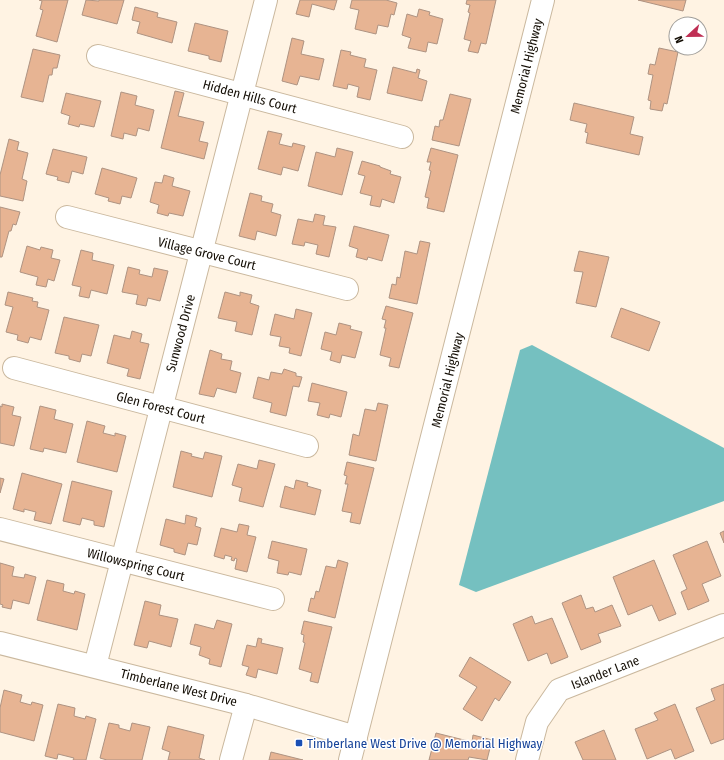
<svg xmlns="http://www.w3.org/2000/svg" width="724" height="760" font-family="'Fira Sans Condensed',sans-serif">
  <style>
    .water { fill: #75c0c0 }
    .building { fill: #e7b493; stroke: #ae9382 }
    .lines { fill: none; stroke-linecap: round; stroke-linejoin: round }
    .minor-casing { stroke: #cab89e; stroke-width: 24 }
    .minor { stroke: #fff; stroke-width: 22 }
    .transit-dot { fill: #1a4fb4; stroke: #fff; stroke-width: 1.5 }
    .labels { text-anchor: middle; stroke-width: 3; stroke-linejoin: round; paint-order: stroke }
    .street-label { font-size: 13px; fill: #140e05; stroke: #fff }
    .transit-label { font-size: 13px; fill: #164399; stroke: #fff; text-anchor: start }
  </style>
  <rect width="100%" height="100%" fill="#fff3e3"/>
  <polygon class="water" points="532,345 724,448 724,501 476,592 459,585 520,350"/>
  <g class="building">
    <polygon points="39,0 68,0 57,42 36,36 43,10 40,9 42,1"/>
    <polygon points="86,0 99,1 99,0 124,0 117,24 82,15"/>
    <polygon points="300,0 337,0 334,10 312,4 309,17 296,14"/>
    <polygon points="352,0 386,0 397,3 394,15 391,14 388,27 378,25 376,34 355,29 359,10 350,8"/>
    <polygon points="467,0 496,0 486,44 481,43 478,53 468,51 471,41 464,39 470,13 468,12 470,5 466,4"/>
    <polygon points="638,0 686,0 683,11"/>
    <polygon points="135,7 158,13 157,17 177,22 172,43 137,33 140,22 132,20"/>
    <polygon points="419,9 430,12 429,15 443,19 437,44 428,42 426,52 408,48 411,38 402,35 407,14 417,17"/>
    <polygon points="195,23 228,31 221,62 209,59 209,56 188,51"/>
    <polygon points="292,38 304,41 301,54 324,59 319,80 300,76 297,85 282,81"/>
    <polygon points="659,48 678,52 667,104 664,103 662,111 650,109 651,101 648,100 653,75 648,74 650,64 655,65"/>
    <polygon points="33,49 60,55 57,68 53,68 52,75 49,75 43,102 21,97"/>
    <polygon points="341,50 351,52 350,55 366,59 364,67 377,70 370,100 357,97 359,87 348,84 347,89 333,86"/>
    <polygon points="393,67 416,73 417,69 420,70 418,78 427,81 422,101 387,93"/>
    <polygon points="175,91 184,93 178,116 204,122 199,141 208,143 204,159 161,148"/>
    <polygon points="121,92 137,96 135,105 154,110 149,131 138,128 136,136 124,133 123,139 111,136"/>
    <polygon points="66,93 101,101 94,127 80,124 79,127 68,124 70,116 61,113"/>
    <polygon points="450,94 471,99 459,146 432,140 435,126 439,127 440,120 443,120"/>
    <polygon points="574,103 634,117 630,134 643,137 639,155 586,143 588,133 585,132 587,124 570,120"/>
    <polygon points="268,131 282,134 279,144 292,147 293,143 305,146 298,171 283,167 281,175 258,169"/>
    <polygon points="9,139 19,142 17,150 28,153 22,179 27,181 23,201 0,196 0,175"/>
    <polygon points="337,148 353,152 342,195 308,186 316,152 335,157"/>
    <polygon points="431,148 458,155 444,212 427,208 429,198 425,197 431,171 429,170 431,162 427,162"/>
    <polygon points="53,149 87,157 83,174 72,171 69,183 57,180 58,177 46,174"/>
    <polygon points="362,161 380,166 380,167 391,171 390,174 401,177 394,203 382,199 380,207 370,205 372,196 360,193 365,176 358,174"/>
    <polygon points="102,168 137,178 131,198 122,196 120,204 108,201 109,198 95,194"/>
    <polygon points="164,175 174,178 172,186 190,191 183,216 169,213 168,216 157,213 159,205 150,202 155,182 162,183"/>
    <polygon points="250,193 262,196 261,201 273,204 271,212 281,215 276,236 257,231 255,240 239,236"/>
    <polygon points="0,207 20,212 16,225 13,224 11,231 9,231 2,257 0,257"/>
    <polygon points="315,214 325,216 323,225 336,227 329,257 316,254 318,245 305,242 304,246 292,244 298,219 313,222"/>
    <polygon points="354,226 389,235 382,261 368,257 367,260 356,257 358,249 349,246"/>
    <polygon points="420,241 430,243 417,304 389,298 392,284 396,285 397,277 400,278 405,251 417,254"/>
    <polygon points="27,246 40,250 41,247 53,250 51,258 60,260 54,281 48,279 46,287 36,285 38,277 20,272"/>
    <polygon points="81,250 93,253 92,260 114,265 107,294 91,290 89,298 79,296 81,287 72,285"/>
    <polygon points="579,251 609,257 596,307 576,303 583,272 574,271"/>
    <polygon points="128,267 140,270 139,274 152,277 154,268 168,271 160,301 148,298 146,306 136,304 138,295 122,292"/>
    <polygon points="8,292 33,298 32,301 38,302 37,307 49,310 41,340 30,337 28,343 17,340 18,335 6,332 13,307 5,305"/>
    <polygon points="225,292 240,296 240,292 252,295 250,303 259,306 252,335 235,331 237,322 218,318"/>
    <polygon points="386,306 413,313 399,368 389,366 391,358 380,355 386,328 384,328 386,320 382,319"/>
    <polygon points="621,308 660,322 649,351 611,337"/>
    <polygon points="296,309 312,313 301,356 289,353 290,348 279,346 281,337 270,335 275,314 294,319"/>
    <polygon points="64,317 99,325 91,356 82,354 80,362 69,359 69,356 55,353"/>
    <polygon points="339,323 351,326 350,329 362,332 355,358 342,355 340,363 330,360 332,352 321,349 325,332 336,335"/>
    <polygon points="132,331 142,334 140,342 149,344 140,379 127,376 129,369 107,363 114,335 130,339"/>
    <polygon points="210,350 222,354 221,359 232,361 230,370 241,373 236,393 217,388 214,397 199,394"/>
    <polygon points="284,369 296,373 296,376 302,377 299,387 293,386 286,416 270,412 272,403 253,398 258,377 269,380 271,372 282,374"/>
    <polygon points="312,383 347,392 341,417 330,414 329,418 317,415 320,403 308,401"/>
    <polygon points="378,403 388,405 376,461 349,455 353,434 359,436 365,409 376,411"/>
    <polygon points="2,404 14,407 12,415 21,417 14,446 0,443 0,406 2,407"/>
    <polygon points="40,406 56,410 54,419 73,424 66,453 44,448 43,452 30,449"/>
    <polygon points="87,421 105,426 103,433 115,436 115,433 126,436 117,472 77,462"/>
    <polygon points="181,451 192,454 191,456 203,459 205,452 222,456 212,497 173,487"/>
    <polygon points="259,460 275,464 263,507 239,501 242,488 232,485 238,464 257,469"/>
    <polygon points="347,462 374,468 360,524 350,522 352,513 342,511 348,484 345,484 347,476 344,475"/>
    <polygon points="22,473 62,484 51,524 34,520 36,512 24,509 24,512 13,509"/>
    <polygon points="0,478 4,479 0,493"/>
    <polygon points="296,480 308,483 307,486 321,490 315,515 280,507 285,486 294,489"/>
    <polygon points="72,481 112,491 104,527 94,525 94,521 82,518 80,525 63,521"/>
    <polygon points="186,515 197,518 195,526 201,528 197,545 188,543 185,555 174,552 174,549 160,545 166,519 185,524"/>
    <polygon points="239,524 249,526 247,535 256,537 247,572 235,569 237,559 235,558 234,561 231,560 232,557 225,555 224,559 214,556 221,528 237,532"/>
    <polygon points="724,531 724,543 720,533"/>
    <polygon points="272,541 307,549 301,575 289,572 288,575 277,573 279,561 268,558"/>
    <polygon points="707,541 721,576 702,584 709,601 688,610 681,592 687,589 673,555"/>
    <polygon points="338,560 348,563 335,618 308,611 311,598 314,599 316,591 319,592 326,566 336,568"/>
    <polygon points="654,560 676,614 659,621 652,605 628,615 613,577"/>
    <polygon points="0,563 14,567 12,576 24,578 25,574 36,577 29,604 13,600 11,609 2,607 3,605 0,604"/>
    <polygon points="47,580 64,584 63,591 74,594 75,591 85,594 77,630 37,620"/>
    <polygon points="581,595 586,609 593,607 595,612 612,605 621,626 598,634 601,642 581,650 562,603"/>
    <polygon points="145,601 161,605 159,615 178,619 171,647 149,641 147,648 134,645"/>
    <polygon points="532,616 535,624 552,618 568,657 551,664 547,653 528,661 513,624"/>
    <polygon points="217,620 232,624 221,667 209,664 210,659 199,655 201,647 190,644 195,624 214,629"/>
    <polygon points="304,621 332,627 318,683 310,681 312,673 299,669 305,643 303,642 304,635 301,634"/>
    <polygon points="258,638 262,639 261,643 283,648 277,674 258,669 256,678 246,675 249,667 242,665 247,645 256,647"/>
    <polygon points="470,657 511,682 499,701 495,698 482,721 463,709 477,687 459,676"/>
    <polygon points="724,684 724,739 711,744 696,708 715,700 711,689"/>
    <polygon points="4,690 22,695 20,702 31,705 32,702 43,705 34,741 0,732 0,708"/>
    <polygon points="58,704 75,708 74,716 85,719 86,716 96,719 86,760 73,760 74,758 58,754 57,759 45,756"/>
    <polygon points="675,704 694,751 675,759 671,749 647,759 635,729 658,720 654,713"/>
    <polygon points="109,723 119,725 119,728 130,731 132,723 150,727 142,760 107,760 100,758"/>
    <polygon points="168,726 204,735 199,758 205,760 168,760 170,752 162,749"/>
    <polygon points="604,730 616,760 583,760 575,742"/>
    <polygon points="436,733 472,742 473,735 492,740 487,760 469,757 468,760 429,760"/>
    <polygon points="271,752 303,760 269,760"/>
  </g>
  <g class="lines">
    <defs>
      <g id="minor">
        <polyline points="98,56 402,137"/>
        <polyline points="67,217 347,289"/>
        <polyline points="14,368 307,446"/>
        <polyline points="0,529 273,599"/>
        <polyline points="0,643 246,705 356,737"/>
        <polyline points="95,666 266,0"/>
        <polyline points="231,760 246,705"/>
        <polyline points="350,760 543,0"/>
        <polyline points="527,760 537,722 559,690 724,625"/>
      </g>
    </defs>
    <use href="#minor" class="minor-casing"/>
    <use href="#minor" class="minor"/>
  </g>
  <rect class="transit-dot" x="295" y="739" width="8" height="8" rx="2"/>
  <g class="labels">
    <g class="street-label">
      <text transform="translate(526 66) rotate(-76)" y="5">Memorial Highway</text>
      <text transform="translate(250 96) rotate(15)" y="5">Hidden Hills Court</text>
      <text transform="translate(207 253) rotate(14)" y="5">Village Grove Court</text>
      <text transform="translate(180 333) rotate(-75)" y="5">Sunwood Drive</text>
      <text transform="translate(447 380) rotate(-76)" y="5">Memorial Highway</text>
      <text transform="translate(161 407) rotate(15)" y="5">Glen Forest Court</text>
      <text transform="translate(136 564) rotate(14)" y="5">Willowspring Court</text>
      <text transform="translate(605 672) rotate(-21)" y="5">Islander Lane</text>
      <text transform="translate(179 687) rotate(14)" y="5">Timberlane West Drive</text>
    </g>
    <g class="transit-label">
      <text x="307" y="748">Timberlane West Drive @ Memorial Highway</text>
    </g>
  </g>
  <g transform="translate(688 36) rotate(248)"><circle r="19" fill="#ffffff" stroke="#a19f9b"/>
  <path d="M0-3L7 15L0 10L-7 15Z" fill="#bf2f54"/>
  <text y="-6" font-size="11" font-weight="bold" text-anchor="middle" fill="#140e05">N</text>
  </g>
</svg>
